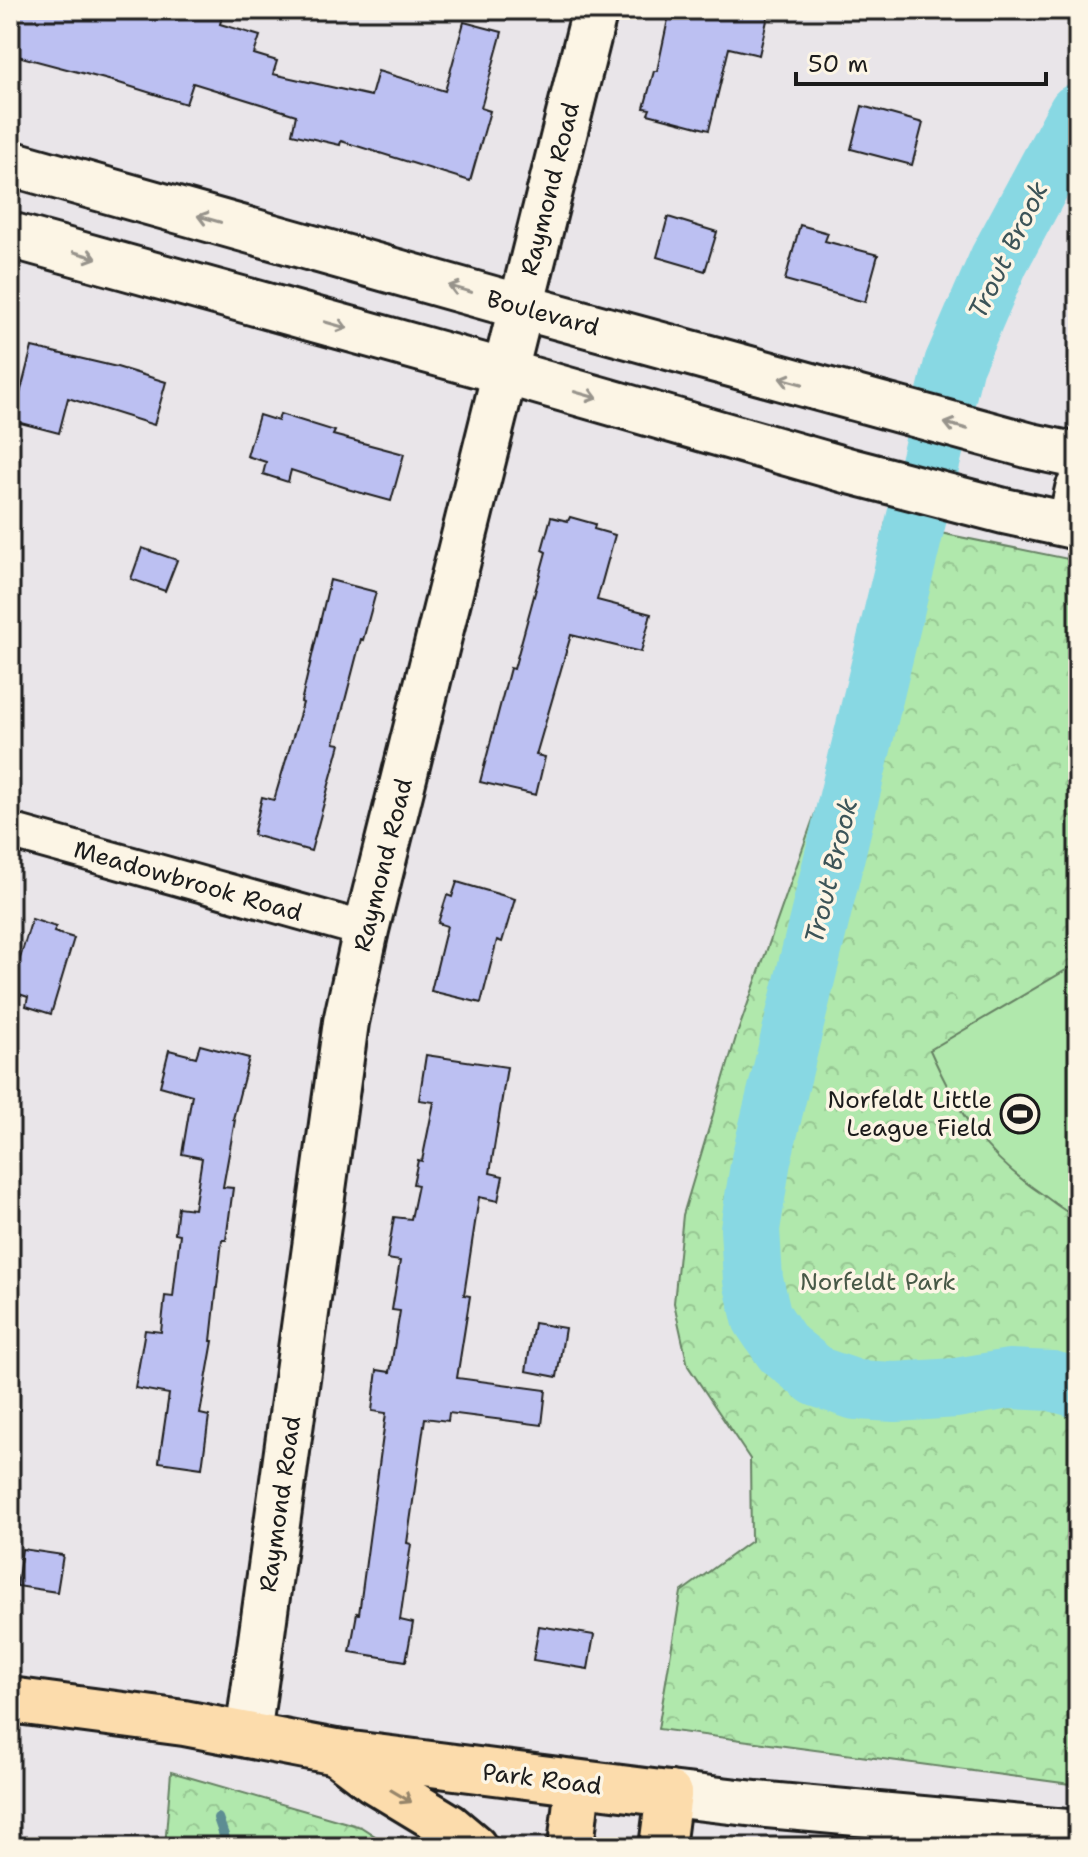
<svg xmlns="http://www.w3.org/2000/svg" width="1088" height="1857" font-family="'Shantell Sans',sans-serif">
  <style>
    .forest { fill: url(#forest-crowns); stroke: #668264; stroke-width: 2 }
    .pitch { fill: #b0e8ac; stroke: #668264; stroke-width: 2 }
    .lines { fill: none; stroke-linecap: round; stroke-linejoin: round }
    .stream { stroke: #5d8d93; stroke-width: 10 }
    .river { stroke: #88d8e3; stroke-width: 60 }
    .building { fill: #bcc0f2; stroke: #1c1c1c; stroke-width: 2 }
    .street-casing { stroke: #1c1c1c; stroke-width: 40 }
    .secondary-casing { stroke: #1c1c1c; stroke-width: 50 }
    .primary-casing { stroke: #1c1c1c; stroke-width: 50 }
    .highway-casing { stroke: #1c1c1c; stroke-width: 50 }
    .street { stroke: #fcf5e5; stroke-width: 34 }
    .secondary { stroke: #fcf5e5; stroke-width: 44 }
    .primary { stroke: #fcdcac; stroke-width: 44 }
    .highway { stroke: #fcdcac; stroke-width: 44 }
    .oneway { stroke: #97938b }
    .oneway2 { stroke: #97866b }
    .labels { text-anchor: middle; stroke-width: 7; stroke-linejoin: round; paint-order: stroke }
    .street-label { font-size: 24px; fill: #1c1c1c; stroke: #fcf5e5 }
    .poi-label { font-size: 24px; fill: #1c1c1c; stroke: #fcf5e5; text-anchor: end }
    .park-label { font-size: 24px; fill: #485947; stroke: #fcf5e5 }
    .water-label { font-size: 26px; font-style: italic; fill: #3c5458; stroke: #fcf5e5 }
  </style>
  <defs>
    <pattern id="forest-crowns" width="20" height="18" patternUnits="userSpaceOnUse" patternTransform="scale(2)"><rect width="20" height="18" fill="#b0e8ac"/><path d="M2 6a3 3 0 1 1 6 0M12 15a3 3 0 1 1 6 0" fill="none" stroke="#97c693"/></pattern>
  </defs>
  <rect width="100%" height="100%" fill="#e9e5e9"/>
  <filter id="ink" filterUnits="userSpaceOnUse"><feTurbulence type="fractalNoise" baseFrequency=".0125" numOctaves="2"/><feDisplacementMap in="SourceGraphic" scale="16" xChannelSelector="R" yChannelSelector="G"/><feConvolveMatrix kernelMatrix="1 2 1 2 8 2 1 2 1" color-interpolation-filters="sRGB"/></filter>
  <g filter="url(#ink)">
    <g class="forest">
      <polygon points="886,522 1078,561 1078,1785 658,1729 681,1592 751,1541 750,1459 688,1366 674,1303 683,1215 736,1037 830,771"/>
      <polygon points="171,1772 361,1827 392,1847 165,1847"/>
    </g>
    <path class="pitch" d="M1078 963V1218C1065 1212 1053 1202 1042 1194 984 1155 958 1113 930 1050Z"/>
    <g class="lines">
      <polyline class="stream" points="218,1818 228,1847"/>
      <polyline class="river" points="1078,113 999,260 954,364 761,1160 750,1229 753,1280 762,1318 783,1349 818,1377 856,1390 896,1392 956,1388 1009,1379 1052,1381 1078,1388"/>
    </g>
    <g class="building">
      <polygon points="10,10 224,10 220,24 260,36 254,54 277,61 273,74 371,96 378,71 445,91 464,22 502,32 481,108 490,111 470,181 341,141 340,145 292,134 296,115 193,83 186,104 116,82 10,54"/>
      <polygon points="670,10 741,10 768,16 759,55 729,48 709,130 648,114 650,109 644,108 654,71 657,71"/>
      <polygon points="862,106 923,123 912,165 851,149"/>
      <polygon points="668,217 717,232 705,271 657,257"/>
      <polygon points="800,225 828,233 825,241 878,255 865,302 785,280"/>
      <polygon points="32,347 117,367 166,382 154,425 68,398 59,433 13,421"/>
      <polygon points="280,414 335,431 333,435 404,454 391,501 347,489 347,488 291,470 288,482 263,474 266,462 247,456 259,415 278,421"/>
      <polygon points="551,517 568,521 570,517 595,524 594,529 615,535 597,600 651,614 641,652 571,635 536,755 545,757 536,795 480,782 510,668 514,669 546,552 542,550"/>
      <polygon points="142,548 177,560 165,591 131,579"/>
      <polygon points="330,580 376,592 363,640 361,639 334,743 340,744 311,851 253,835 262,797 274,800 303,703 301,702"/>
      <polygon points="457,882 515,899 502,942 497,940 481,1003 431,991 447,926 438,923 447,895 452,897"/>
      <polygon points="32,919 56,927 54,932 74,938 51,1014 26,1006 28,997 10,991"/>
      <polygon points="200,1045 249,1058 233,1119 235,1120 223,1187 233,1188 226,1240 222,1240 211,1341 213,1341 200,1414 209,1416 202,1468 159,1462 169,1394 135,1388 145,1330 161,1332 165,1296 173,1297 180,1234 175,1233 178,1207 194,1209 202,1158 182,1154 192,1095 160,1086 169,1050 196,1057"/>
      <polygon points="426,1055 507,1067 490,1173 503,1176 498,1201 479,1197 464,1295 470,1296 457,1378 546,1390 542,1425 449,1413 448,1421 425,1418 407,1543 411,1544 400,1620 413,1623 406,1661 350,1652 357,1613 359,1614 386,1413 372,1411 377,1370 390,1372 400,1311 392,1310 400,1261 387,1259 394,1217 411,1219 418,1185 413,1184 418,1160 422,1161 434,1102 419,1100"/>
      <polygon points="534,1323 565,1328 557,1377 526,1371"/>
      <polygon points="22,1549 63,1555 57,1592 17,1586"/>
      <polygon points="539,1626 594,1635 588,1669 533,1660"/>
    </g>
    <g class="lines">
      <defs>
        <polyline id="street" points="10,831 366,930"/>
        <g id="secondary">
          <polyline points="10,163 493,299 1031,446 1078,456"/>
          <polyline points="10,235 505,372 850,471 1004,511 1078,527"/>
          <polyline points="1070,525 1078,489"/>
          <polyline points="248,1735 346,1022 366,930 595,10"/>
          <polyline points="669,1794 756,1804 1078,1833"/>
        </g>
        <polyline id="primary" points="10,1700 184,1723 336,1752 669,1794"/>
        <g id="highway">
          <polyline points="336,1752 373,1780 449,1826 474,1847"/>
          <polyline points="571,1847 578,1783"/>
          <polyline points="662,1847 669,1794"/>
        </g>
      </defs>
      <use href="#street" class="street-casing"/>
      <use href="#secondary" class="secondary-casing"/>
      <use href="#primary" class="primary-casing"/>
      <use href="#highway" class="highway-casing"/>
      <use href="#street" class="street"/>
      <use href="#secondary" class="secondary"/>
      <use href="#primary" class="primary"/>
      <use href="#highway" class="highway"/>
    </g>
    <defs><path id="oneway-shaft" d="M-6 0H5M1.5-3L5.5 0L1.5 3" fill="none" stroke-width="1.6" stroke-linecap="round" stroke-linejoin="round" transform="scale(2)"/></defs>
    <g class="oneway">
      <use href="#oneway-shaft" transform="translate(209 219) rotate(-164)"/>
      <use href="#oneway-shaft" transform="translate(85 255) rotate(16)"/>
      <use href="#oneway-shaft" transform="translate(460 289) rotate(-164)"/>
      <use href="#oneway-shaft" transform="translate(336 325) rotate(16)"/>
      <use href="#oneway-shaft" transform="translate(791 381) rotate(-165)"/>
      <use href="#oneway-shaft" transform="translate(586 395) rotate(16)"/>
      <use href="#oneway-shaft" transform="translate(956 426) rotate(-165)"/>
    </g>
    <use class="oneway2" href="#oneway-shaft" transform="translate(401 1796) rotate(31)"/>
  </g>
  <defs>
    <symbol id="stadium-ring" viewBox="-11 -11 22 22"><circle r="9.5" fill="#fcf5e5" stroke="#1c1c1c" stroke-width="1.5"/><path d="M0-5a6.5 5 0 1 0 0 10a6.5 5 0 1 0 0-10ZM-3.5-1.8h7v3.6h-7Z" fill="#1c1c1c"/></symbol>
  </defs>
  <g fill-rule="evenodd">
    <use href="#stadium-ring" x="998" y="1092" width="44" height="44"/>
  </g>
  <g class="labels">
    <g class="street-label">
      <text transform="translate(550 189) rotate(-76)" y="8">Raymond Road</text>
      <text transform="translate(543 313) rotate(15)" y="8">Boulevard</text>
      <text transform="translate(383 865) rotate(-76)" y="8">Raymond Road</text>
      <text transform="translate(188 881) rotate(16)" y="8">Meadowbrook Road</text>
      <text transform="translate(280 1504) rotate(-82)" y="8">Raymond Road</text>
      <text transform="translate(542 1779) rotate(7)" y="8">Park Road</text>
    </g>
    <g class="poi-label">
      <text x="992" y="1108">Norfeldt Little<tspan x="992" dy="28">League Field</tspan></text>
    </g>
    <g class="park-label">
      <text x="878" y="1290">Norfeldt Park</text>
    </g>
    <g class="water-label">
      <text transform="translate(1008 250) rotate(-64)" y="9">Trout Brook</text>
      <text transform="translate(831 871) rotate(-76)" y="9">Trout Brook</text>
    </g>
  </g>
  <rect width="1088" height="1857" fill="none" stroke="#fcf5e5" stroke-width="40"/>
  <rect x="20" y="20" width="1048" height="1817" fill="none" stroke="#1c1c1c" stroke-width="3" filter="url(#ink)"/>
  <path d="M796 72v12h250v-12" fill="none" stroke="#1c1c1c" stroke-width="4"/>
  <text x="808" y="72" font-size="24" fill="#1c1c1c" stroke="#fcf5e5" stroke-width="6" paint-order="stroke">50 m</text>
</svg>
